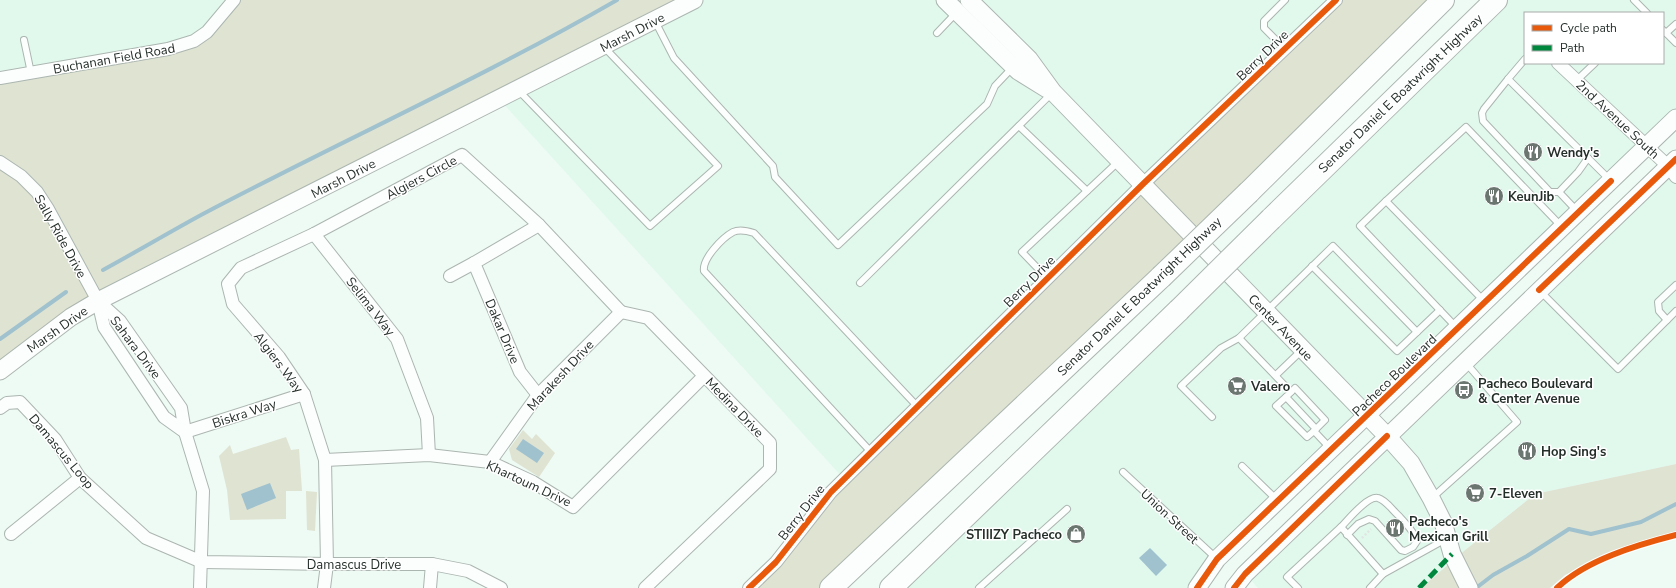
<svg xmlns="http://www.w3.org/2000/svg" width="1676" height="588" font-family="'Nunito Sans',sans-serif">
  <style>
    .built { fill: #e1f9ed; fill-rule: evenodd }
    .green { fill: #dfe3d2 }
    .water { fill: #a0c1ce }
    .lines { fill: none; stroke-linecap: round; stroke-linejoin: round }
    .stream { stroke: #a0c1ce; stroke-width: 4 }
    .lane-casing { stroke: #acb6b1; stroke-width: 8 }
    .street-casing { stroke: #acb6b1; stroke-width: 14 }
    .secondary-casing { stroke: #acb6b1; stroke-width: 19 }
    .highway-casing { stroke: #acb6b1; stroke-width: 24 }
    .path { stroke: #e1e5e3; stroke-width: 2.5; stroke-dasharray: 2 2; stroke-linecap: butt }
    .lane { stroke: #fcfefd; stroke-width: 6 }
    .street { stroke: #fcfefd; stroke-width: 12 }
    .secondary { stroke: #fcfefd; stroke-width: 17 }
    .highway { stroke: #fcfefd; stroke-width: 22 }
    .highway-bridge-casing { stroke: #acb6b1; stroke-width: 24; stroke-linecap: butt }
    .highway-bridge { stroke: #fcfefd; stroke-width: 22 }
    .quiet { stroke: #00873e; stroke-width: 5; stroke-dasharray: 10 5; stroke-linecap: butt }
    .cycleway-casing { stroke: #fff; stroke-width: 8 }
    .cycleway { stroke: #e8590c; stroke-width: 6 }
    .labels { text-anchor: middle; stroke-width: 3; stroke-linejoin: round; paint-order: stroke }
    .street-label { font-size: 13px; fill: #252f2a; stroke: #fff }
    .poi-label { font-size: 13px; font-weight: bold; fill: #252f2a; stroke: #fff; text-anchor: start }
  </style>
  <rect width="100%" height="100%" fill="#eefaf4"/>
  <g class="built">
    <polygon points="0,0 234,0 194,41 0,78"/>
    <polygon points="696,0 945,0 957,12 969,0 1338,0 844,479 500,100"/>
    <path d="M1496 0H1676V118L1197 588H891ZM1525 13H1663V63H1525Z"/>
    <polygon points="1676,159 1676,464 1535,494 1464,551 1421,588 1258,588 1245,574"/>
  </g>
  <g class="green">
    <polygon points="234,0 695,0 98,301 0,370 0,78 194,41"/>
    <polygon points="1336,0 1443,0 831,588 749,588 831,492"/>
    <polygon points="523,430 532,439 536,434 555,453 539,477 512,460 509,449"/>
    <polygon points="286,437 291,450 299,449 302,491 286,491 286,519 230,520 227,490 219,456 230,445 233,454"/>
    <polygon points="1676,464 1676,535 1604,558 1565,575 1550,588 1421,588 1464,551 1535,494"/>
    <polygon points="306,491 317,492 315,531 307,530"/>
  </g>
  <g class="water">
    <polygon points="523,439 544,453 537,463 516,449"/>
    <polygon points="270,483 276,498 247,510 241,494"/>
    <polygon points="1150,548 1167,565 1156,576 1139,558"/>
  </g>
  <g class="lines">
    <g class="stream">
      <path d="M103 270C136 252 168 233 201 215 339 142 482 78 617 0"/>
      <polyline points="0,339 66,292"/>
      <polyline points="1476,588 1493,575 1527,556 1569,529 1591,534 1641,522 1676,504"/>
    </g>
    <defs>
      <g id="lane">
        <polyline points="1634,0 1647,13"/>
        <polyline points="655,21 674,58 773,166 775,177 838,245 987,104 995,86 1013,67"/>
        <polyline points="1663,30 1676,43"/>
        <polyline points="937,33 957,12"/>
        <polyline points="1666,33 1676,24"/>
        <polyline points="24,40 31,73"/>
        <polyline points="1285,49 1264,28 1264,21 1285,0"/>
        <polyline points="1525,59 1508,79 1610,180"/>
        <polyline points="1508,79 1484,109 1482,113 1483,121 1550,192 1559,192 1578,172 1588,158"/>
        <polyline points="1577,80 1595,63"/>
        <polyline points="519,91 650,226 718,166 604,47"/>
        <polyline points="1019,126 1087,191"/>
        <polyline points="1559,192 1577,211"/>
        <polyline points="1386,201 1466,127 1562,227"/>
        <polyline points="1312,266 1397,351 1440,310"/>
        <polyline points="1047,278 1022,252 1118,162"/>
        <polyline points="860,283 1052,93"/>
        <polyline points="1540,291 1618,369 1676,311"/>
        <polyline points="1667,320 1659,311 1658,302 1676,285"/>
        <polyline points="1456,327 1360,226 1386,201 1484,301"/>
        <polyline points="1239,338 1333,246 1417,332"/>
        <polyline points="1276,375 1302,350"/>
        <polyline points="1291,392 1295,388 1325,420 1316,429"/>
        <polyline points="1286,397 1276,406 1307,437 1314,431"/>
        <polyline points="1212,417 1181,386 1221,348 1239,338 1291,392 1286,397 1316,429 1314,431 1330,448"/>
        <path d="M871 452 704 271C702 259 722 238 733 232 739 229 748 231 754 233L917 406"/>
        <polyline points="1242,466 1277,500"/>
        <polyline points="1123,472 1216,558"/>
        <polyline points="1433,497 1517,422 1466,363"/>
        <path d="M1341 527C1347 521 1368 495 1378 498 1386 500 1393 511 1399 516 1405 523 1415 532 1417 541L1413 547 1405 551 1401 550 1375 521 1369 519 1358 524 1347 535"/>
        <polyline points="979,588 1067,509"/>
        <polyline points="1298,588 1287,577 1341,527 1383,574"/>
        <polyline points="1370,588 1383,574 1446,539"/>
      </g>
      <g id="street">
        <polyline points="1558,63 1668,166 1676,177"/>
        <polyline points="0,78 168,49 194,41 207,32 234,0"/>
        <polyline points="0,162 21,176 37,192 48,209 98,301 120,321 181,408 185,432 164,417 104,327 98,301"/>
        <polyline points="314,234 397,339 427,418 429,455"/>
        <polyline points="450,276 474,263"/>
        <polyline points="621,312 648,318 770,443 770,469 645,588"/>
        <polyline points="538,395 520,372 474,263 539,225"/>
        <polyline points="0,408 7,403 20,402 55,439 80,478 146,538 202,562 327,564 432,564 468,571 501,588"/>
        <polyline points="325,460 429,455 490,462 533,482 573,507 704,376"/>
        <polyline points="490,462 538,395 621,312"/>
        <polyline points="11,534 80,478"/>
        <polyline points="200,588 203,491 185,432 304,394"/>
        <polyline points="324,588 327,564 325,460 304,394 279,357 233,304 228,284 241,268 314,234 462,155 539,225 621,312"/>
        <polyline points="430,588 432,564"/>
        <polyline points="749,588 776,562 831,492 1143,184 1336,0"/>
      </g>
      <g id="secondary">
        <polyline points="945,0 1018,71 1047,89"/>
        <polyline points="969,0 1029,59 1053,92 1387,436 1411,463 1431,498 1443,522 1452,554 1469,588"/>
        <polyline points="0,371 71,317 98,301 694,0"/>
        <polyline points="1197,588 1217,559 1676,118"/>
        <polyline points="1234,588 1245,574 1676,159"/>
      </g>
      <g id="highway">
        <polyline points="1249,192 1443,0"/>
        <polyline points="1271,219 1496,0"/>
        <polyline points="831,588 1161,277"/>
        <polyline points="891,588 1179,310"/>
      </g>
    </defs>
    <use href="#lane" class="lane-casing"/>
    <use href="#street" class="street-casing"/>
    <use href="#secondary" class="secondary-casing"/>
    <use href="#highway" class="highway-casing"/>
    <polyline class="path" points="1362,538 1371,529"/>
    <use href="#lane" class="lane"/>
    <use href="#street" class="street"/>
    <use href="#secondary" class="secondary"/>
    <use href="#highway" class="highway"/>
    <defs>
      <g id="highway-bridge">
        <polyline points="1161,277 1249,192"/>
        <polyline points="1179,310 1271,219"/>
      </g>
    </defs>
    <use href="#highway-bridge" class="highway-bridge-casing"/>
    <use href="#highway-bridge" class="highway-bridge"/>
    <polyline class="quiet" points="1419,588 1452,554"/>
    <defs>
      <g id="cycleway">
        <polyline points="1539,290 1676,159"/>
        <polyline points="749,588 776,562 831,492 1143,184 1336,0"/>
        <polyline points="1197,588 1217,559 1611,181"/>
        <polyline points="1234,588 1245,574 1387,436"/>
        <path d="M1557 588C1586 560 1637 545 1676 535"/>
      </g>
    </defs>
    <use href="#cycleway" class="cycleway-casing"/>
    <use href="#cycleway" class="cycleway"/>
  </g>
  <defs>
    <symbol id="restaurant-disc" viewBox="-11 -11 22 22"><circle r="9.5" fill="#6b7671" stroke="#fff"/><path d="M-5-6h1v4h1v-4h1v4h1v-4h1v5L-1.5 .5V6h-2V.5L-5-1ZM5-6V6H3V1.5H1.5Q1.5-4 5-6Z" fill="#fff"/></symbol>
    <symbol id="supermarket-disc" viewBox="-11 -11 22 22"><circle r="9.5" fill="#6b7671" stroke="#fff"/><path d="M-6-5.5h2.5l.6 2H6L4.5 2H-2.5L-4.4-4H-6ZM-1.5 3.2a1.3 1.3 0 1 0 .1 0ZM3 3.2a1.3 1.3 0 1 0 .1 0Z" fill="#fff"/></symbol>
    <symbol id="bus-disc" viewBox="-11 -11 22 22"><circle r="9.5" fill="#6b7671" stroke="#fff"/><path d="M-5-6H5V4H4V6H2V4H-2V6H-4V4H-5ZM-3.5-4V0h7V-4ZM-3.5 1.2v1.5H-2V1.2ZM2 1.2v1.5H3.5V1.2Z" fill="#fff"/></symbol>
    <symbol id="shop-disc" viewBox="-11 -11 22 22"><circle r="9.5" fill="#6b7671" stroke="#fff"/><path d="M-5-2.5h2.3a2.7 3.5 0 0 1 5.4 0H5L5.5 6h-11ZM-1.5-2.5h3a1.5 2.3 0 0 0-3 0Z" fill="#fff"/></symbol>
  </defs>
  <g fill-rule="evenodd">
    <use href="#restaurant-disc" x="1522" y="141" width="22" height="22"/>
    <use href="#restaurant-disc" x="1483" y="185" width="22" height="22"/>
    <use href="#supermarket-disc" x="1226" y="375" width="22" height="22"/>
    <use href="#bus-disc" x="1453" y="379" width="22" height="22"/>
    <use href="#restaurant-disc" x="1516" y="440" width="22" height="22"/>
    <use href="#supermarket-disc" x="1464" y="482" width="22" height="22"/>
    <use href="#restaurant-disc" x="1384" y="517" width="22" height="22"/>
    <use href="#shop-disc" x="1065" y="523" width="22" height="22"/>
  </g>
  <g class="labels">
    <g class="street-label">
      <text transform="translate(632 32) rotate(-27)" y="5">Marsh Drive</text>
      <text transform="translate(1262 55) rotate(-44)" y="5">Berry Drive</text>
      <text transform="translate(114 58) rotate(-10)" y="5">Buchanan Field Road</text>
      <text transform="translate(1400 93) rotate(-44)" y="5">Senator Daniel E Boatwright Highway</text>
      <text transform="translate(1618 119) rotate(43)" y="5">2nd Avenue South</text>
      <text transform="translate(421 177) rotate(-28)" y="5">Algiers Circle</text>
      <text transform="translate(343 178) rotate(-27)" y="5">Marsh Drive</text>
      <text transform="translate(61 236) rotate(61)" y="5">Sally Ride Drive</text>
      <text transform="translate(1029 281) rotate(-45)" y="5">Berry Drive</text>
      <text transform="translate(1139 296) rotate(-44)" y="5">Senator Daniel E Boatwright Highway</text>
      <text transform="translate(371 306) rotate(52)" y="5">Selima Way</text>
      <text transform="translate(1281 327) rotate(46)" y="5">Center Avenue</text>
      <text transform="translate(57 329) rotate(-35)" y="5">Marsh Drive</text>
      <text transform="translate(503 331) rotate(67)" y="5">Dakar Drive</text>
      <text transform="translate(136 347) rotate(53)" y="5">Sahara Drive</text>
      <text transform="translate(279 362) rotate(53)" y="5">Algiers Way</text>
      <text transform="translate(560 375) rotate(-47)" y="5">Marakesh Drive</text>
      <text transform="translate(1394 375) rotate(-44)" y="5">Pacheco Boulevard</text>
      <text transform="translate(735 407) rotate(46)" y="5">Medina Drive</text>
      <text transform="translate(244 413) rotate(-18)" y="5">Biskra Way</text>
      <text transform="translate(62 451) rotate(50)" y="5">Damascus Loop</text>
      <text transform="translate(529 483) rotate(25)" y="5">Khartoum Drive</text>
      <text transform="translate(801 512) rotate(-52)" y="5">Berry Drive</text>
      <text transform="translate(1170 516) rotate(43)" y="5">Union Street</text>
      <text x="354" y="569">Damascus Drive</text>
    </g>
    <g class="poi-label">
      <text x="1547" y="157">Wendy's</text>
      <text x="1508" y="201">KeunJib</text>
      <text x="1478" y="388">Pacheco Boulevard<tspan x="1478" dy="15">&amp; Center Avenue</tspan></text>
      <text x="1251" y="391">Valero</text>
      <text x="1541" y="456">Hop Sing's</text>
      <text x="1489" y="498">7-Eleven</text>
      <text x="1409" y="526">Pacheco's<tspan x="1409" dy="15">Mexican Grill</tspan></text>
      <text x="1062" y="539" text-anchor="end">STIIIZY Pacheco</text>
    </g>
  </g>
  <rect x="1524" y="12" width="140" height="52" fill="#ffffff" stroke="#a8acaa"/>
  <rect x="1532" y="25" width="20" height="6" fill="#e8590c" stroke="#a8acaa"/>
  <text x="1560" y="32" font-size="12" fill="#252f2a">Cycle path</text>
  <rect x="1532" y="45" width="20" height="6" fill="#00873e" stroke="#a8acaa"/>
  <text x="1560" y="52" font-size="12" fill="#252f2a">Path</text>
</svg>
